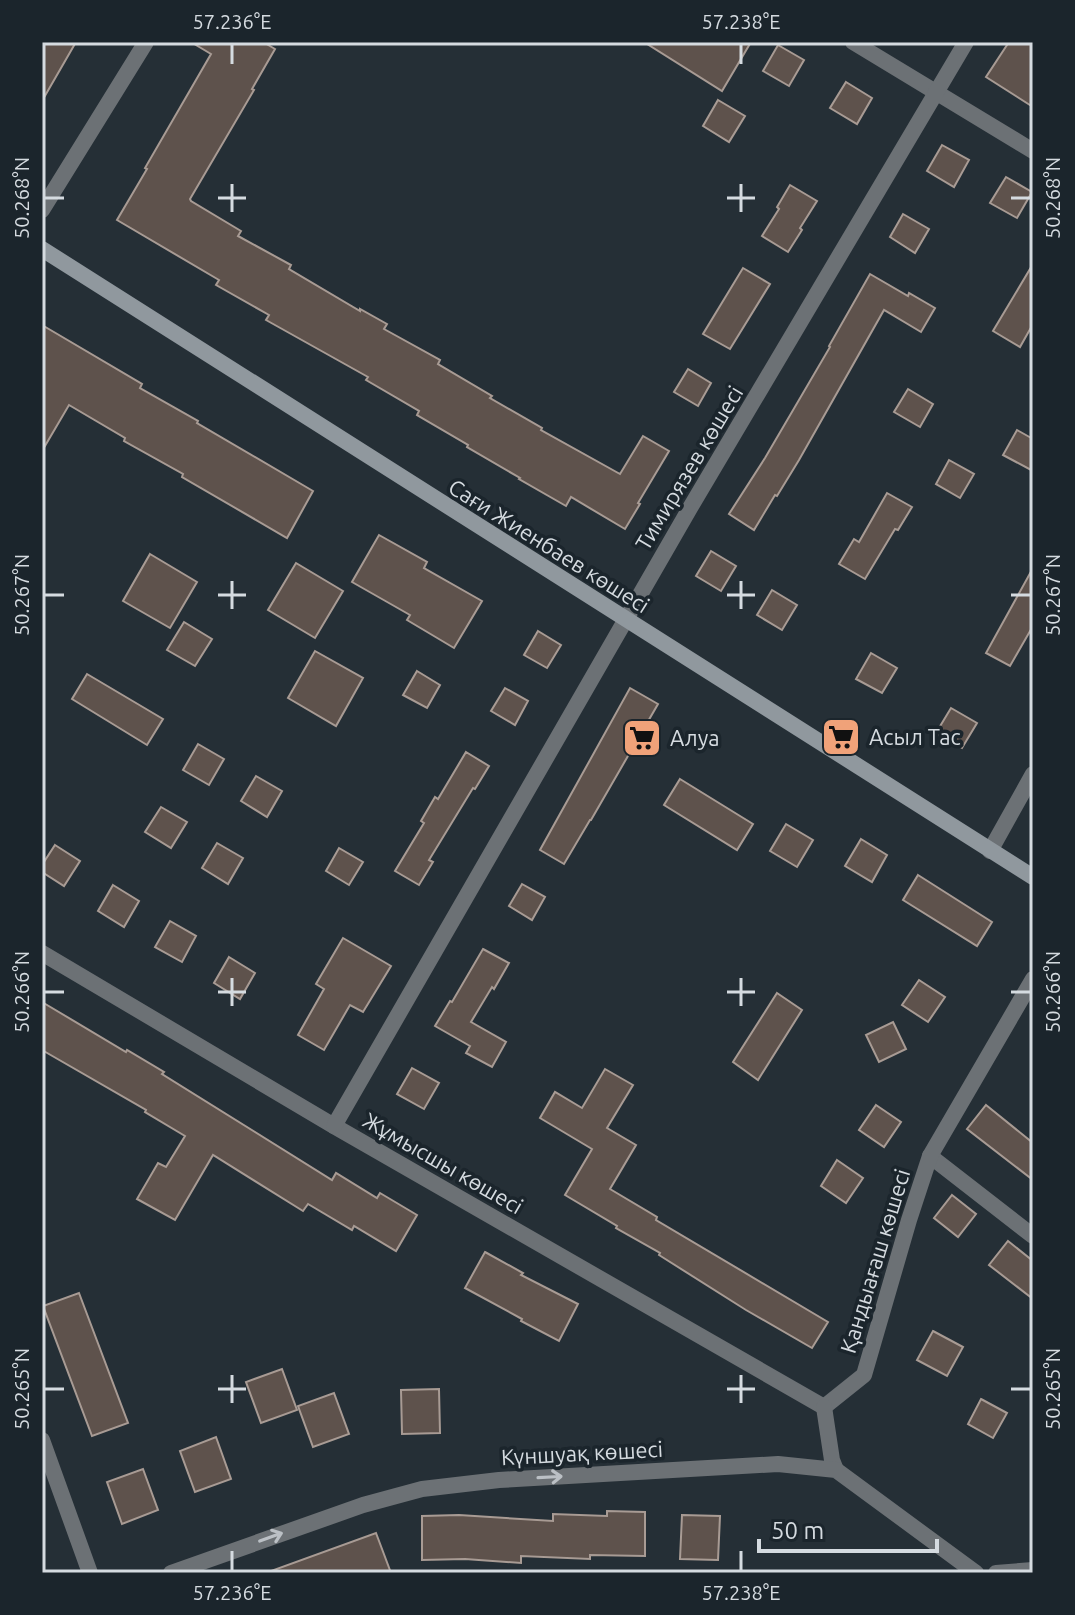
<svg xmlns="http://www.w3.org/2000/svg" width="1075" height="1615" font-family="Ubuntu,sans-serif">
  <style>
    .building { fill: #5e524c; stroke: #a89b94; stroke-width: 2 }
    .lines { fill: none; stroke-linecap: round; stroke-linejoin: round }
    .minor { stroke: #6c7175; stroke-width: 16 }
    .secondary { stroke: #90989e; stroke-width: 16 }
    .oneway { stroke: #bbc0c5 }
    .ticks { fill: none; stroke: #d5dbe0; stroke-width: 3 }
    .labels { text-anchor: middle; stroke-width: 7; stroke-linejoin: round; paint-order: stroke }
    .street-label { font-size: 22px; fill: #d5dbe0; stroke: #1b252c }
    .poi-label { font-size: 22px; fill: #d5dbe0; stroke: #1b252c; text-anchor: start }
    .neatline { fill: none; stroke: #d5dbe0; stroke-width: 3 }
    .ticks-label { font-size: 20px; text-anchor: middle; fill: #d5dbe0 }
  </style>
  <rect width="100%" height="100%" fill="#252f36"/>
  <g class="building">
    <polygon points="42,42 76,42 42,101"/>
    <polygon points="191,42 263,42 275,49 252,89 254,90 190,199 191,201 241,231 238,236 291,265 289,269 360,311 360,309 387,324 384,329 440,360 438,364 492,396 490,398 542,428 541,430 620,474 643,436 669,451 638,503 640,504 625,529 571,497 566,506 519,479 520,478 467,447 468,445 417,415 419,411 366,380 368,377 266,320 269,315 216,285 219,280 117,220 147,169 145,168 211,54"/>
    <polygon points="644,42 751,42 722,91"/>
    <polygon points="1009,42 1033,42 1033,107 986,77"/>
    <polygon points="778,45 804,60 789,86 763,71"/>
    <polygon points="846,82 872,98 857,124 830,108"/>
    <polygon points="718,100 745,116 729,142 703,126"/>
    <polygon points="942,145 969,160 954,187 927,171"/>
    <polygon points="1006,177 1032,192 1017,218 990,203"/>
    <polygon points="790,185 817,201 800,228 802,230 788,252 762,236 779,209 777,207"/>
    <polygon points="903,214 929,229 915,253 890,237"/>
    <polygon points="1033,264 1033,324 1020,347 993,331"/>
    <polygon points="743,268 770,284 730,349 703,334"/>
    <polygon points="870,274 908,296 909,293 935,308 921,332 884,310 799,460 777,496 775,495 754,530 729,514 765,458 830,347 829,346"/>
    <polygon points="42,325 142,384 140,388 198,421 197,423 313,491 287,538 182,477 183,474 124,441 125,438 69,405 42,451"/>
    <polygon points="688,369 711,383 698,406 674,392"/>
    <polygon points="908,389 933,404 920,427 894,412"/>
    <polygon points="1017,430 1033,439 1033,471 1003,455"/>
    <polygon points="949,460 974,474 960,498 936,484"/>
    <polygon points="887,493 912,507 898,530 895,529 865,579 839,564 854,539 859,542"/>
    <polygon points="379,535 427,562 424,568 482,601 454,648 407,620 410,615 352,582"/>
    <polygon points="711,551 736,566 721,591 696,576"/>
    <polygon points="150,554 197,582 170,628 123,601"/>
    <polygon points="296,563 343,591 315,638 268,610"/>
    <polygon points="1033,568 1033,626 1010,666 986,653"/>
    <polygon points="772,590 797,605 782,630 757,615"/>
    <polygon points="184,622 212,639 195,666 167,650"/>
    <polygon points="538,631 561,645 547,668 524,655"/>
    <polygon points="315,651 363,678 336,726 288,698"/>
    <polygon points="871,653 897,668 882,693 856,679"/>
    <polygon points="417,671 440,685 427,708 403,695"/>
    <polygon points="87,674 163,719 147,745 72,699"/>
    <polygon points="505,688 528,701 515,725 491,711"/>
    <polygon points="630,688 658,704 591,820 590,820 564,864 540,850"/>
    <polygon points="951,708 977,723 962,748 936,733"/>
    <polygon points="198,744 224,759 209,785 183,770"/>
    <polygon points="466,752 489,766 475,789 473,788 429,860 433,862 419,885 395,871 424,823 421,821 435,797 438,799"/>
    <polygon points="256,776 282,791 267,817 241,801"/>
    <polygon points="680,779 753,824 737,850 664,805"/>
    <polygon points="161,807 187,822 171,848 145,832"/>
    <polygon points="786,824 813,840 797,867 770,851"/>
    <polygon points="861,839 887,855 872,882 845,866"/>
    <polygon points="217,843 243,858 228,884 202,868"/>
    <polygon points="55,845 80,861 64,886 42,872 42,865"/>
    <polygon points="339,848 363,862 349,885 326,871"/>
    <polygon points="918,875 992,922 977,946 903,900"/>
    <polygon points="522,884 545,897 532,920 509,906"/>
    <polygon points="113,885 139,901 124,927 98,911"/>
    <polygon points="170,921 196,936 182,962 155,947"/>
    <polygon points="343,938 391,966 363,1012 350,1005 324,1050 298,1035 324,989 316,984"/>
    <polygon points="483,949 509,963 494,989 492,987 471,1022 506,1042 492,1067 466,1053 470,1046 435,1026 450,1001 452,1002"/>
    <polygon points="229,957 255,973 240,999 214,983"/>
    <polygon points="919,980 945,997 928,1022 902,1005"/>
    <polygon points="777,993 802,1010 758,1080 733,1062"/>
    <polygon points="42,1002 126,1052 127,1050 164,1072 162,1074 332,1180 336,1173 377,1198 380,1193 417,1215 396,1251 354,1226 352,1230 308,1204 303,1211 213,1155 175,1220 137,1199 158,1163 166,1167 185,1136 145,1112 146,1110 42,1050"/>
    <polygon points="893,1022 906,1049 879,1062 866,1035"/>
    <polygon points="412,1068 439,1083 424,1109 397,1094"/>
    <polygon points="605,1069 633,1085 607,1128 636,1145 610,1189 657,1217 656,1220 828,1322 812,1348 746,1310 659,1255 660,1253 616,1228 617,1226 565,1195 592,1149 540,1118 555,1092 582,1108"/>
    <polygon points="876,1105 901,1122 884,1147 859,1130"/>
    <polygon points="986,1105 1033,1143 1033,1180 967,1129"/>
    <polygon points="837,1160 863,1178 846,1203 821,1186"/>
    <polygon points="952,1195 976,1214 958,1237 934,1218"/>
    <polygon points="1008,1241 1033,1261 1033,1299 989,1265"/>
    <polygon points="485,1252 523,1273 521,1275 578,1304 559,1341 521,1321 522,1319 465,1288"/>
    <polygon points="79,1293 128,1423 92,1436 43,1306"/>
    <polygon points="933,1331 963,1347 947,1376 917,1360"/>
    <polygon points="282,1369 297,1410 261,1423 246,1382"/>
    <polygon points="439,1389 440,1433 402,1434 401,1390"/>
    <polygon points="334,1393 349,1434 313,1447 298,1406"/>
    <polygon points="981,1399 1007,1413 993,1438 968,1424"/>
    <polygon points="216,1437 231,1479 195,1492 180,1451"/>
    <polygon points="143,1469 158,1510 122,1524 107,1482"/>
    <polygon points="607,1511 645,1512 645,1556 590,1555 590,1559 521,1556 521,1563 465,1559 422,1560 422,1516 459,1515 553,1521 553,1514 607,1516"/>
    <polygon points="682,1515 720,1516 718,1560 680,1559"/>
    <polygon points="376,1533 391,1573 272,1573 271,1571"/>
  </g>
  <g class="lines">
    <g class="minor">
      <polyline points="853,42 1033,151"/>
      <polyline points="42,210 146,42"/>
      <polyline points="990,851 1033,774"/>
      <polyline points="42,953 334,1126 824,1407"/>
      <polyline points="334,1126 690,508 966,42"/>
      <polyline points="930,1156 1033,1236"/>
      <polyline points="824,1407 864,1375 909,1220 930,1156 1033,979"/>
      <polyline points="824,1407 832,1460 836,1470"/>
      <polyline points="42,1440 90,1573"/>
      <polyline points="171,1573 363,1505 422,1489 499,1480 778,1464 836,1470 976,1573"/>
      <polyline points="996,1573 1033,1570"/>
    </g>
    <polyline class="secondary" points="42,249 1033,877"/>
  </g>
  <defs><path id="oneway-shaft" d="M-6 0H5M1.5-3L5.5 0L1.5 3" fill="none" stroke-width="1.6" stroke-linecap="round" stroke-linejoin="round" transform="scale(2)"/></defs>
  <g class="oneway">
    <use href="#oneway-shaft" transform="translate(550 1477) rotate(-3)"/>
    <use href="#oneway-shaft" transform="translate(271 1537) rotate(-20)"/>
  </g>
  <path class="ticks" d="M232 44V64M741 44V64M232 184V212M741 184V212M44 198H64M218 198H246M727 198H755M1011 198H1031M232 581V609M741 581V609M44 595H64M218 595H246M727 595H755M1011 595H1031M232 978V1006M741 978V1006M44 992H64M218 992H246M727 992H755M1011 992H1031M232 1375V1403M741 1375V1403M44 1389H64M218 1389H246M727 1389H755M1011 1389H1031M232 1551V1571M741 1551V1571"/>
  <defs>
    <symbol id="supermarket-square" viewBox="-11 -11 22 22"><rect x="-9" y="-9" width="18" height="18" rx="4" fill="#f0a279" stroke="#1b252c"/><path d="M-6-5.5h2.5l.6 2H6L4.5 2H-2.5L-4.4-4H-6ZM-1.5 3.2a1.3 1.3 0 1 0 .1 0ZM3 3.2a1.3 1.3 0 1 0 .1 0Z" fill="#111"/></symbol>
  </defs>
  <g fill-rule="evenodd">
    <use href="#supermarket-square" x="819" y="715" width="44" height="44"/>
    <use href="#supermarket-square" x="620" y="716" width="44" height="44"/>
  </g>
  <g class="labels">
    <g class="street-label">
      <text transform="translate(689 468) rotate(-59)" y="8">Тимирязев көшесі</text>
      <text transform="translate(549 546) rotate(32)" y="8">Сағи Жиенбаев көшесі</text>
      <text transform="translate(443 1163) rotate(30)" y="8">Жұмысшы көшесі</text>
      <text transform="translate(875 1261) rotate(-73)" y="8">Қандыағаш көшесі</text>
      <text transform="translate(582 1453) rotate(-3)" y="8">Күншуақ көшесі</text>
    </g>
    <g class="poi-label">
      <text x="869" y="745">Асыл Тас</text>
      <text x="670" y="746">Алуа</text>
    </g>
  </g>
  <rect width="1075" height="1615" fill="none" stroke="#1b252c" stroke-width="88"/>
  <path d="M759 1539v12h178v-12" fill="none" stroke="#d5dbe0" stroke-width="4"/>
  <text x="771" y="1539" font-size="24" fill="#d5dbe0" stroke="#1b252c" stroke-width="6" paint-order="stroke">50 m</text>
  <rect x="44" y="44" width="987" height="1527" class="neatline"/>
  <g class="ticks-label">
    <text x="232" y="29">57.236°E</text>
    <text x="741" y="29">57.238°E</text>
    <text transform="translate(22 198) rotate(-90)" y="7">50.268°N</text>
    <text transform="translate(1053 198) rotate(-90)" y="7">50.268°N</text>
    <text transform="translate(22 595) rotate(-90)" y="7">50.267°N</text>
    <text transform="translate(1053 595) rotate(-90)" y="7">50.267°N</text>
    <text transform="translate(22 992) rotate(-90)" y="7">50.266°N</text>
    <text transform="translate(1053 992) rotate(-90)" y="7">50.266°N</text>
    <text transform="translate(22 1389) rotate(-90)" y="7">50.265°N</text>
    <text transform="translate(1053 1389) rotate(-90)" y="7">50.265°N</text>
    <text x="232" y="1600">57.236°E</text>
    <text x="741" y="1600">57.238°E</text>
  </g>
</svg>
